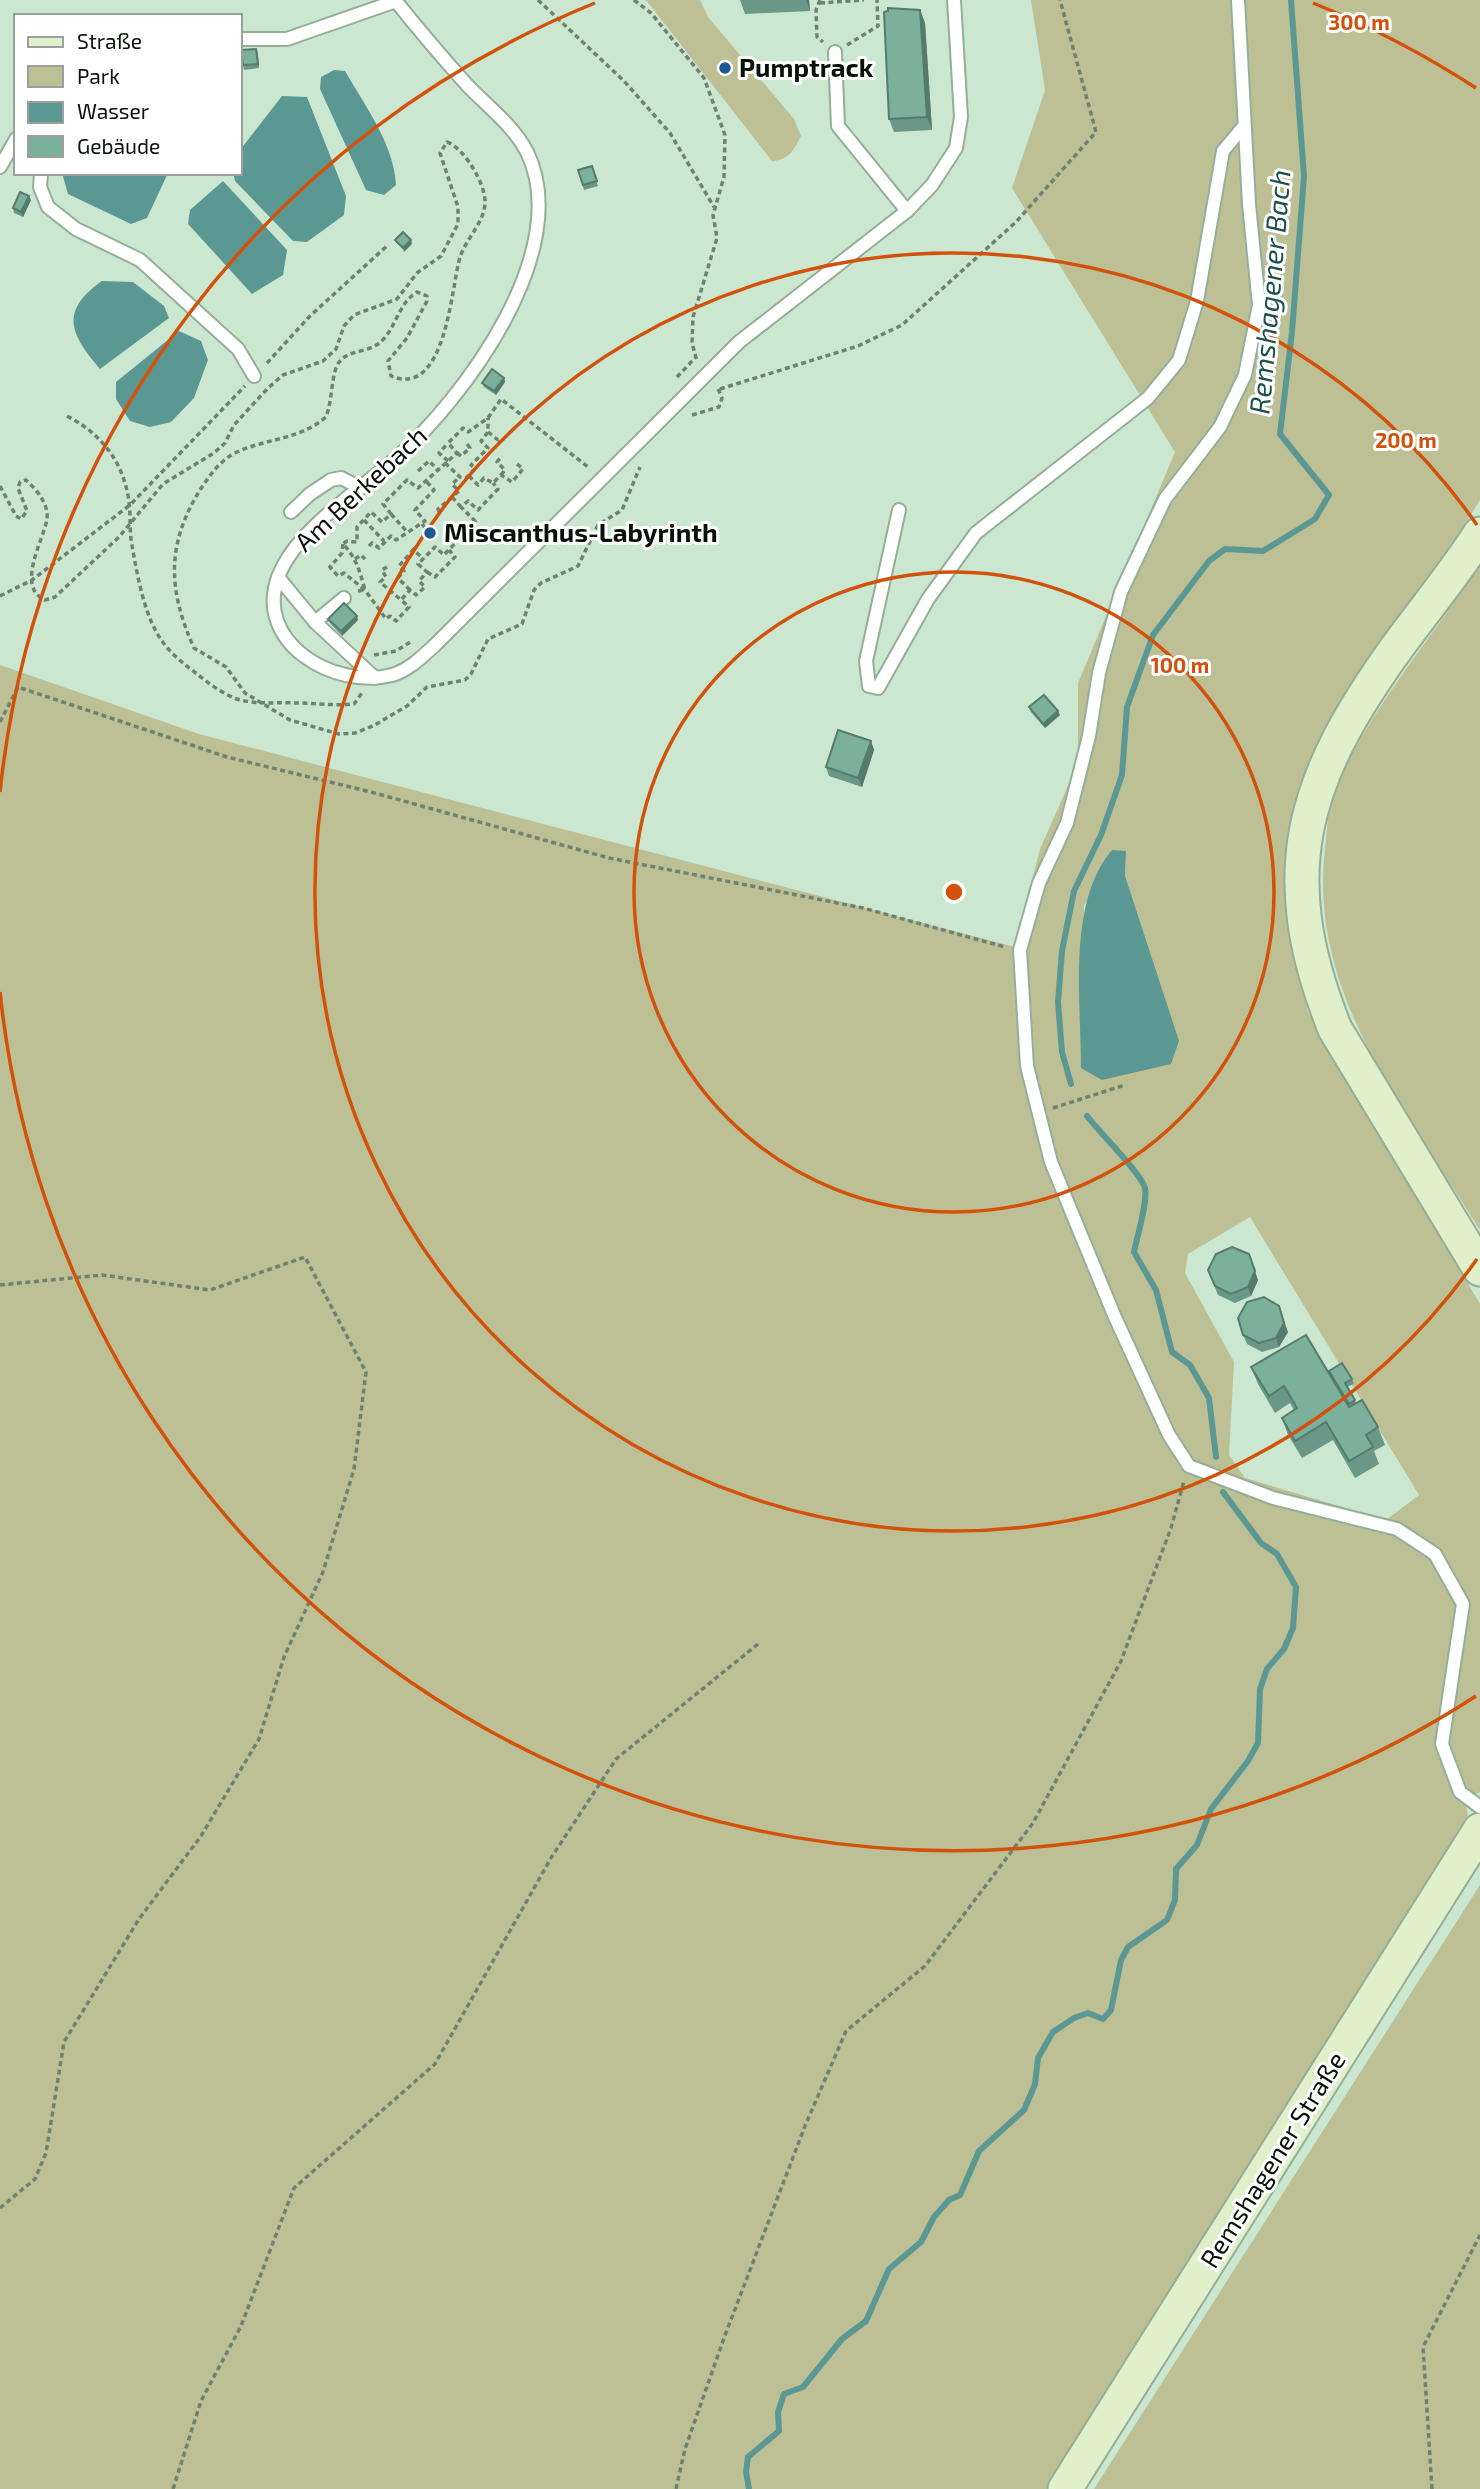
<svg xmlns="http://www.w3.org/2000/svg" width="1480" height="2489" font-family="'Exo 2',sans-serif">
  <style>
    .green { fill: #bdc095; fill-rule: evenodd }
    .water { fill: #5c9893 }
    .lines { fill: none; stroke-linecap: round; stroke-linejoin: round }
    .stream { stroke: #5c9893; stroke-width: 6 }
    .lane-casing { stroke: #94ae98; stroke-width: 16 }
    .secondary-casing { stroke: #94ae98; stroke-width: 37 }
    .path { stroke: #6f8272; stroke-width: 3.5; stroke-dasharray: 5 3.5; stroke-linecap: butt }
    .lane { stroke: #fff; stroke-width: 12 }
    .secondary { stroke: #dff0ca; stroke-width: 33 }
    .wall { fill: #6a9787 }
    .shaded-wall { fill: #567b6e }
    .building { fill: #7bb09d; stroke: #567b6e; stroke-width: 2 }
    .ring { fill: none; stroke: #d2520c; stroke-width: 3.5 }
    .poi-dot { fill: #1c5a90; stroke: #fff; stroke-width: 2.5 }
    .labels { text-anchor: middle; stroke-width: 6; stroke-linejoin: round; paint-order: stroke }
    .poi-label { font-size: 26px; font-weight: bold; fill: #081109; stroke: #fff; text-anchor: start }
    .street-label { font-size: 26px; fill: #081109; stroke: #fff }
    .water-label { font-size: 28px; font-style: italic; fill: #1c514e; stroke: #fff }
    .centre { fill: #d2520c; stroke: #fff; stroke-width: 3.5 }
    .ring-label { font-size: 21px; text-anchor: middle; font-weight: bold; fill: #d2520c; stroke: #fff; stroke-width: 6; stroke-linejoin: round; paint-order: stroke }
  </style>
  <rect width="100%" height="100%" fill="#cbe7d0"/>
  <g class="green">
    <path d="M646 0H700L708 17 794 119 801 136C794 150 789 160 772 161Z"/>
    <path d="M1031 0H1480V500L1444 558 1351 688 1308 763 1289 831 1285 892 1288 932 1308 1012 1480 1304V1792L1470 1797 1466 1804 1468 1819 1439 1872 1048 2489H0V665L199 734 1015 947 1040 849 1078 763V683L1175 452 1012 188 1045 90ZM1126 851 1125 876 1081 1068 1084 905ZM1250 1217 1419 1495 1386 1520 1245 1478 1229 1455 1234 1362 1185 1273 1188 1254Z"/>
    <path d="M1480 564V1230C1408 1114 1308 994 1325 850 1327 833 1327 813 1333 797 1360 720 1435 635 1480 564Z"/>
    <polygon points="1480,1885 1480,2489 1094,2489"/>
  </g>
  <g class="water">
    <path d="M334 70 345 71C365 106 394 144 396 185L384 195 366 190 320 89 321 77Z"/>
    <polygon points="282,96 307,97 346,196 344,215 307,242 293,241 235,181 233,173 240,173 240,150"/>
    <polygon points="62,173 168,173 147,218 131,224 68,194"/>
    <polygon points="223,181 287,250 283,275 252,294 188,224 190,210"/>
    <path d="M102 281 133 282 164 306 169 318 100 369C70 334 59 311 102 281Z"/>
    <polygon points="179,331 201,341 208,360 194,398 171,422 150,427 130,421 116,399 116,382"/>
    <path d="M1112 850 1126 851 1125 876 1179 1041 1171 1064 1102 1080 1081 1068C1081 1002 1067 902 1112 850Z"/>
  </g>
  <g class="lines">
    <g class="stream">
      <polyline points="1071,1084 1062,1052 1058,1002 1062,951 1074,891 1101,835 1122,775 1127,707 1153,635 1209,561 1225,549 1263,551 1315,519 1329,495 1280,434 1292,332 1304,176 1291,0"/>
      <path d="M1087 1116C1099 1132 1141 1173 1145 1188 1148 1201 1137 1237 1134 1252L1156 1290 1172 1352 1190 1365 1209 1398 1216 1457"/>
      <polyline points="749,2489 746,2472 748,2457 779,2431 778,2412 784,2394 803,2387 842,2339 866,2321 889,2269 921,2242 934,2217 949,2200 960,2195 979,2151 1024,2110 1035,2084 1038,2058 1053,2032 1074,2018 1088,2013 1103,2019 1111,2010 1121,1960 1128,1947 1167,1920 1175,1900 1176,1869 1197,1845 1211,1809 1248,1761 1258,1743 1260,1689 1267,1669 1284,1649 1293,1628 1296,1587 1277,1554 1261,1543 1223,1492"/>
    </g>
    <defs>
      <g id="lane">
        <path d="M395 0C418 29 442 57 467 85 487 106 513 125 527 152 575 250 464 399 394 460 358 491 296 531 279 575 252 642 334 690 392 675 409 670 423 656 435 645L739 342 907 211 932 185 956 148 961 117 954 0"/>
        <polyline points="1238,0 1249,204 1259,305 1245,375 1220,427 1165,499 1121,592 1099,673 1089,736 1067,823 1039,883 1020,950 1027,1066 1051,1162 1114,1315 1169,1435 1189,1466 1273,1498 1397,1529 1435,1554 1463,1604 1442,1744 1460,1792 1480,1807"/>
        <polyline points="240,39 287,39 396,1"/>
        <polyline points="835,52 838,126 907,211"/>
        <polyline points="0,167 16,139"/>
        <polyline points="41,173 40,187 48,207 76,229 140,260 238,349 254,376"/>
        <polyline points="899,510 866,661 869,686 878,688 928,599 976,533 1148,398 1179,360 1197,301 1223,151 1244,126"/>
        <polyline points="291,512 310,494 331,480 341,478 361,488"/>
        <polyline points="278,577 315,622 375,678"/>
        <polyline points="315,622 344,598"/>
      </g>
      <g id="secondary">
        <path d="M1480 534C1455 573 1425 609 1398 646 1302 779 1272 872 1335 1029L1480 1269"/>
        <polyline points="1065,2489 1480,1830"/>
      </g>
    </defs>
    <use href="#lane" class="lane-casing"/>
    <use href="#secondary" class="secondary-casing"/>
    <g class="path">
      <polyline points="538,0 624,81 670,133 714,207"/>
      <polyline points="634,0 651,13 704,78 725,135 724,177 713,215 717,238 693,317 692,343 697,361"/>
      <polyline points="820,0 816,10 817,37 823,42"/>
      <polyline points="820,3 864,0"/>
      <polyline points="847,45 878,26 877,0"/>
      <polyline points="267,363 310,316 388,245"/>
      <polyline points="677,377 695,358"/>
      <polyline points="720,389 858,346 902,325 1016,222 1096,132 1060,0"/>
      <polyline points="692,415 719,407 722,398 717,386"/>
      <path d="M67 416C102 434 124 463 129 502 131 517 129 530 132 545 137 574 144 616 162 641 171 654 184 664 197 674 208 683 223 694 237 699 256 705 276 702 296 703 315 703 334 706 354 704L362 693"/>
      <polyline points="488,432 498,440 500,438"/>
      <polyline points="457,453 461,456 470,448 467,444"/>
      <polyline points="448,461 439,453 448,443"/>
      <polyline points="445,463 460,477 466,478 475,469 471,465 488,448 481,441 488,432 488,418"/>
      <polyline points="418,471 429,461 438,470"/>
      <polyline points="501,475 505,470 497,462 502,456"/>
      <polyline points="469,476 478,485 484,478 493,483 501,475 512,482 523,469 515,462"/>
      <path d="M0 486 16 516 21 519 27 511 18 488 20 482 26 480C36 489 49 504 47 519 44 539 15 587 45 600L55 597 119 537 163 484 214 453 225 443 234 425 268 388 283 375 323 361 336 349 344 326 354 315 397 299 417 273 441 256 458 224V207L440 153 447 142C464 148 486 184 485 203 484 223 466 239 460 257 451 288 446 399 391 376L388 361 407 338 427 301V296L417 292C397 304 396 331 378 344 364 354 343 349 336 368 331 383 332 401 326 417 299 440 268 438 237 452 220 460 210 475 200 490 166 545 168 590 194 648L226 667 245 693 290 720 339 734 355 733 373 726 407 706 427 687 465 680 471 674 488 639 522 624 534 590 541 583 578 566 598 525 622 510 640 467"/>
      <polyline points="452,497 461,507"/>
      <polyline points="439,512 438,509 459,491 452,484 460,477"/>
      <polyline points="391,514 408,533"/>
      <polyline points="364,520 384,541"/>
      <polyline points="422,524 431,535 428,539"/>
      <polyline points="343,544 342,553 330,567 338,576 344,573 365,590 386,619 390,616 396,621 409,607 401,600 410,590 416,595 425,587 419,581 427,572 418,564 435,547 444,555 459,539 453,533 462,523 469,528 475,521 461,507 468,501 478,510 498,489 493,483"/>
      <polyline points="369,546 372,543 379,548 391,536 396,540 425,521 415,510 434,490 426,481"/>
      <polyline points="416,547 413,550 423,558"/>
      <polyline points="355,559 361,555 365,559"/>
      <polyline points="387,567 382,570 386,577 380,582 401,600"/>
      <polyline points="427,572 435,577 455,557 449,550"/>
      <polyline points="410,590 398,578 404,571 399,566 413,550"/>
      <path d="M358 591 365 590C360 572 356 557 343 544L347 541 357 542V527L371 512 382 522 391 514 383 504 407 480 418 488 457 453 448 443 463 428 468 432 488 418 501 399 588 467"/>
      <polyline points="0,596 32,580 130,505 245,386"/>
      <polyline points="374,655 396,651 412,641"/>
      <polyline points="0,722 18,687 227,757 371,792 609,858 863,908 1005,947"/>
      <polyline points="1053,1108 1125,1085"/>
      <polyline points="0,1285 102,1275 210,1290 305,1257 366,1372 354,1469 323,1572 284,1657 259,1739 201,1836 139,1919 64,2042 46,2153 35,2179 0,2208"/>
      <polyline points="173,2489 201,2401 241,2326 294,2188 435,2064 551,1858 616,1759 758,1644"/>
      <polyline points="676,2489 685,2449 724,2338 805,2126 846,2031 925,1966 1033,1823 1121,1661 1171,1528 1184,1481"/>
      <polyline points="1432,2489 1423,2347 1480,2235"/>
    </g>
    <use href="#lane" class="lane"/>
    <use href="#secondary" class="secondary"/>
  </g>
  <g class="wall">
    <polygon points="740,0 809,0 810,11 745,14"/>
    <polygon points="920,10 925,23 932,130 894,132 889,119"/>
    <polygon points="256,49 258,53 259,68 244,70 243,65"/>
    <polygon points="592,166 598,186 584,190 578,170"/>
    <polygon points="31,200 23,217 14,213 13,208"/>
    <polygon points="504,378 505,382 496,395 484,387 482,383"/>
    <polygon points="328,619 358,620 342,636 330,623"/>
    <polygon points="1029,707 1060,715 1045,728 1031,712"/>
    <polygon points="871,741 874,750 862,787 829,776 826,767"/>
    <polygon points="1208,1270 1258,1280 1251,1296 1235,1303 1218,1295"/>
    <polygon points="1288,1332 1279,1347 1262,1352 1247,1344 1243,1335"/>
    <polygon points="1251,1367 1349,1407 1329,1371 1352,1379 1354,1384 1347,1387 1356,1403 1378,1427 1385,1445 1374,1451 1379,1464 1355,1478 1333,1440 1302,1458 1288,1435 1282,1418 1294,1410 1290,1403 1275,1413 1258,1384"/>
  </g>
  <g class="shaded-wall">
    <polygon points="806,0 809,0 810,11"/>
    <polygon points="920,10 925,23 932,130 927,117"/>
    <polygon points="29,196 31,200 23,217 21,212"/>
    <polygon points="411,240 412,244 404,252 403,248"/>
    <polygon points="504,378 505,382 496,395 494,391"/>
    <polygon points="357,616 358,620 342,636 341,631"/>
    <polygon points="1058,711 1060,715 1045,728 1043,724"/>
    <polygon points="871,741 874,750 862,787 858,778"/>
    <polygon points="1255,1271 1258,1280 1251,1296 1248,1287"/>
    <polygon points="1279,1306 1288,1332 1279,1347 1276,1338"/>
  </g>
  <g class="building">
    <polygon points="888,8 920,10 927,117 889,119 884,12 888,11"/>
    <polygon points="256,49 258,64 243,65 241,50"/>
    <polygon points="592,166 597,181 583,185 578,170"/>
    <polygon points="20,192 29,196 21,212 13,208"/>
    <polygon points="403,232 411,240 403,248 395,240"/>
    <polygon points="492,369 504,378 494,391 482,383"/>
    <polygon points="344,603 357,616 341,631 328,619"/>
    <polygon points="1044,695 1058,711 1043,724 1029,707"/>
    <polygon points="838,730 871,741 858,778 826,767"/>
    <polygon points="1232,1247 1249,1254 1255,1271 1248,1287 1231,1294 1215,1286 1208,1270 1216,1254"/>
    <polygon points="1264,1297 1279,1306 1284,1323 1276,1338 1259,1343 1243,1335 1238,1318 1247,1302"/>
    <polygon points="1306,1335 1349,1407 1362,1400 1378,1427 1366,1435 1373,1447 1349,1461 1326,1422 1295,1441 1282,1418 1297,1408 1284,1386 1269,1396 1251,1367"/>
    <polygon points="1342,1363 1352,1379 1345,1383 1355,1400 1349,1404 1329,1371"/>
  </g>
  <g class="ring">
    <circle cx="954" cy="892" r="320"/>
    <path d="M1477 1259A639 639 0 1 1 1477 525"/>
    <path d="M1476 1696A959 959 0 0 1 0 992M0 792A959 959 0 0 1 595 3M1313 3A959 959 0 0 1 1476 88"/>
  </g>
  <g class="poi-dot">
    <circle cx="725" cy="68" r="7"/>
    <circle cx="430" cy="533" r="7"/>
  </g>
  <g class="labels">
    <g class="poi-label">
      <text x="739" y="77">Pumptrack</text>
      <text x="444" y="542">Miscanthus-Labyrinth</text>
    </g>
    <g class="street-label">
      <text transform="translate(361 489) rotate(-43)" y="9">Am Berkebach</text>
      <text transform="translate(1273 2160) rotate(-58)" y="9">Remshagener Straße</text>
    </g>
    <g class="water-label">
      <text transform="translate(1270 292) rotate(-85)" y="10">Remshagener Bach</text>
    </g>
  </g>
  <circle cx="954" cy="892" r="10" class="centre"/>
  <g class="ring-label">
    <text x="1359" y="30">300 m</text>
    <text x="1406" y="448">200 m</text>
    <text x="1180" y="673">100 m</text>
  </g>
  <rect x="14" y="14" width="228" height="161" fill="#ffffff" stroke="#9ca09d" stroke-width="2"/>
  <rect x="28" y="37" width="35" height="10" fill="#dff0ca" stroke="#9ca09d" stroke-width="2"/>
  <text x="77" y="49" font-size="21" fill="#081109">Straße</text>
  <rect x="28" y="66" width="35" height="21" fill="#bdc095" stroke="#9ca09d" stroke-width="2"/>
  <text x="77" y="84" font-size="21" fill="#081109">Park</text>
  <rect x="28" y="102" width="35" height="21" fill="#5c9893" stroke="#9ca09d" stroke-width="2"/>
  <text x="77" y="119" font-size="21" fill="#081109">Wasser</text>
  <rect x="28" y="136" width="35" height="21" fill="#7bb09d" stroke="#9ca09d" stroke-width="2"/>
  <text x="77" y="154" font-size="21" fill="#081109">Gebäude</text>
</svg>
